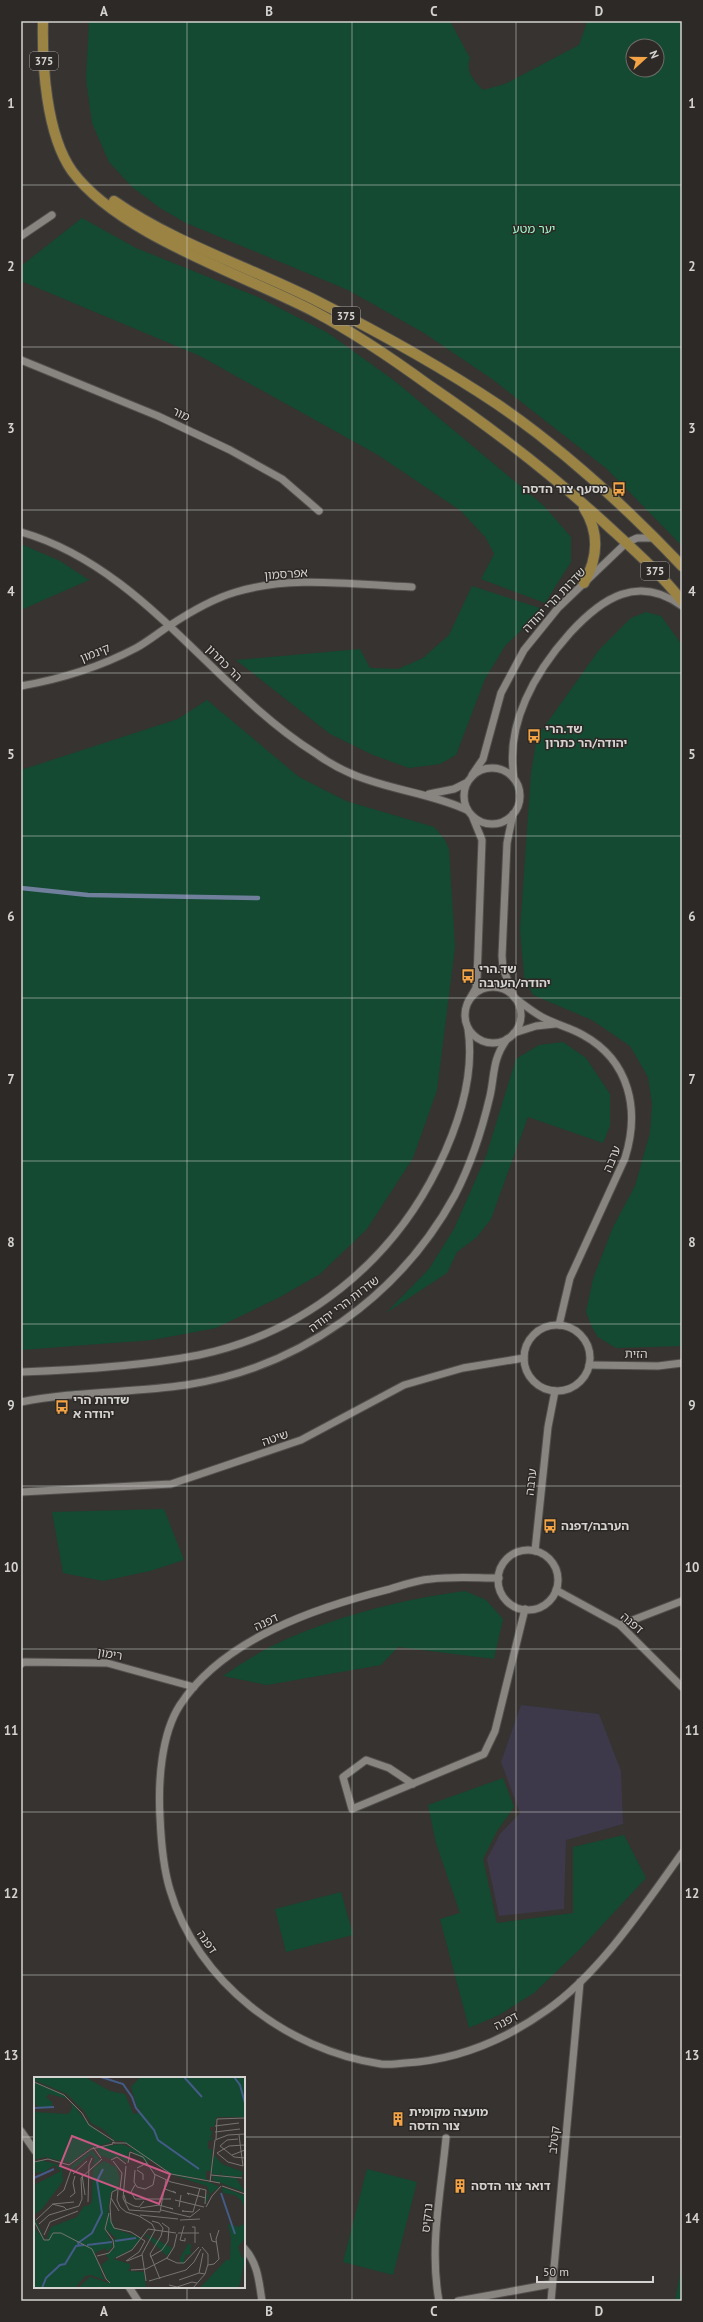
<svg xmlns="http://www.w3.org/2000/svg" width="703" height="2322" font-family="'PT Sans','Noto Sans Hebrew',sans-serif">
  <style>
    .education { fill: #3d394a }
    .green { fill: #134a31; fill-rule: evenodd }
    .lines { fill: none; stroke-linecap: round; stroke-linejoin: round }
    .stream { stroke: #6f7f9c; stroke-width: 4.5 }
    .minor-casing { stroke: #514f4c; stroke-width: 9 }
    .major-casing { stroke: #514f4c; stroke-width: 12 }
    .minor { stroke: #888581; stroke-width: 7 }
    .major { stroke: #9b8443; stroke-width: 10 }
    .grid { fill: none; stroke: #d5d3d1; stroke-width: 1; stroke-opacity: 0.55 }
    .labels { text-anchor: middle; stroke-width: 3; stroke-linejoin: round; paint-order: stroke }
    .shield { fill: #2c2926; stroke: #a2a09e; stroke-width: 1 }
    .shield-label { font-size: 11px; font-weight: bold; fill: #d5d3d1 }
    .park-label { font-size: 12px; fill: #a3facb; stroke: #2c2926 }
    .street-label { font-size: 12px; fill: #d5d3d1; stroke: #2c2926 }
    .poi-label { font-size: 12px; font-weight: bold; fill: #d5d3d1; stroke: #2c2926; text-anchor: start }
    .inset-river { fill: none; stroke: #435b86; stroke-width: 2 }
    .inset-road { fill: none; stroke: #767370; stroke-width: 1 }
    .view { fill: #c95984; fill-opacity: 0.15; stroke: #c95984; stroke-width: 2 }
    .inset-edge { fill: none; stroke: #d5d3d1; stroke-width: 2 }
    .neatline { fill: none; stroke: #d5d3d1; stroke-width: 1.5 }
    .grid-label { font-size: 13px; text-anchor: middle; font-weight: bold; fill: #d5d3d1 }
  </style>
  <rect width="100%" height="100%" fill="#363330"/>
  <polygon class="education" points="521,1705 599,1714 621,1771 623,1824 566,1840 564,1909 499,1916 487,1859 500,1834 520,1813 501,1762"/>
  <g class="green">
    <path d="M89 21H450L470 58C465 72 474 81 483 90L505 84 579 45 586 25 585 21H682V546L607 469 492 379 424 333 348 290 186 223 160 208 132 187 109 162 92 123 86 79ZM633 46H657V70H633Z"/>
    <polygon points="82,218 136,248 258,297 328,333 396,382 544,506 571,537 571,562 545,603 481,579 494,554 486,538 461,511 378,455 200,356 21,281 21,266"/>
    <polygon points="21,544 60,561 89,580 21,610"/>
    <polygon points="472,586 543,609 505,646 485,679 456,755 440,764 409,768 373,755 330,734 236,660 360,649 370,668 398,669 423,658 449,635"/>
    <polygon points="646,612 661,616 682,645 682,1346 616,1348 598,1337 592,1327 586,1312 593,1279 613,1227 635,1186 650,1133 652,1104 648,1077 630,1046 592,1020 533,995 524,977 520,930 531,773 537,737 599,650 631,618"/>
    <polygon points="207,700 299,777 346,801 434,827 445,840 449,849 455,947 437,1090 413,1158 367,1229 320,1274 280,1297 216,1328 152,1340 21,1350 21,770 178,719"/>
    <polygon points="563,1042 586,1058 610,1094 610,1126 603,1143 528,1117 491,1219 477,1237 457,1252 447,1273 386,1313 429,1269 454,1229 486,1156 516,1059 539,1045"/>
    <polygon points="164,1509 184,1560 150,1571 103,1581 63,1573 52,1512"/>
    <path d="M465 1591 486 1600 503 1619 494 1659 398 1647 381 1665 267 1685 223 1676C235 1668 247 1660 259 1653 316 1621 400 1599 465 1591Z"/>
    <polygon points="503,1778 514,1807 497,1831 483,1859 497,1923 573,1913 573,1847 624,1835 646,1878 580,1949 534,1993 499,2015 469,2028 440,1919 460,1913 436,1843 428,1805"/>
    <polygon points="341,1892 353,1935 286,1952 275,1909"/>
    <polygon points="367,2169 417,2182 393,2275 343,2262"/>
    <polygon points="682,2263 681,2301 675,2301"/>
  </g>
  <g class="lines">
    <polyline class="stream" points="21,888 88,895 258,898"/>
    <defs>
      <g id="minor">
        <polyline points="21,236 52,215"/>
        <polyline points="21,360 158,416 230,450 282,479 319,511"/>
        <path d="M21 532C143 567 212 688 315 753 326 761 340 769 352 774 389 790 431 793 467 810"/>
        <path d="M21 686C61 679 100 667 136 648 147 642 158 633 169 626 190 612 212 599 236 592 292 575 355 585 412 587"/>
        <circle cx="492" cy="796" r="28"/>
        <polyline points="472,775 483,759 501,693 524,650 558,608 626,543 637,538 655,538"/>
        <path d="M514 778C505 724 535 672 570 633 602 598 638 574 682 606"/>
        <polyline points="429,794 454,789 466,783"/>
        <polyline points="513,814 507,843 502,956 503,968 514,997"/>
        <circle cx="493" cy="1015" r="28"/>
        <path d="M516 999C526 1006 535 1014 546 1019 558 1025 571 1028 583 1035 630 1061 640 1110 625 1158L570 1278 559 1325"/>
        <polyline points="468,1002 476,988 477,979 482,840 473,818"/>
        <polyline points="514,1033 536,1026 555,1024"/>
        <circle cx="557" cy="1358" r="33"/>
        <polyline points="589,1365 658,1366 682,1363"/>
        <path d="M21 1372C80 1370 142 1366 199 1355 304 1333 391 1263 438 1167 458 1126 475 1075 468 1029"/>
        <path d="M21 1402C75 1391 131 1393 186 1385 299 1368 400 1296 455 1195 471 1164 482 1130 490 1096 495 1073 492 1060 507 1039"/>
        <polyline points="21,1492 171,1484 301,1440 404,1385 463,1368 524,1358"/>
        <circle cx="528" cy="1580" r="30"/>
        <polyline points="535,1551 548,1427 555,1391"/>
        <path d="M499 1578C477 1578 453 1576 431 1579 417 1580 403 1585 390 1589 317 1607 223 1639 180 1705 161 1734 158 1783 160 1817 161 1841 163 1867 170 1890 197 1982 287 2050 381 2064 389 2065 397 2064 405 2063 456 2060 505 2040 547 2010 600 1973 644 1906 682 1853"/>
        <polyline points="556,1590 620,1625 682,1687"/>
        <polyline points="620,1625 682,1601"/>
        <polyline points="21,1664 24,1662 107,1663 194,1687"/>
        <polyline points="413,1784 389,1768 366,1760 343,1777 352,1809 484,1754 495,1731 525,1609"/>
        <polyline points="21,2131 35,2151"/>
        <path d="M244 2248C258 2263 259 2282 262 2301"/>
        <polyline points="129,2287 138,2301"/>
        <path d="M439 2301C429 2247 441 2192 446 2138"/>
        <polyline points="458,2301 551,2284"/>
        <polyline points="551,2301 580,1982"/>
      </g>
      <g id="major">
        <path d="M43 21C42 65 46 134 72 171 119 235 245 275 315 312 355 333 393 359 430 386 493 429 553 475 609 527 634 550 661 574 682 601"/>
        <path d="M114 201C176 244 252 268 319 302 380 333 440 366 497 404 564 450 626 507 682 566"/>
        <path d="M584 508C600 533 598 558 584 583"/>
      </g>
    </defs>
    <use href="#minor" class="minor-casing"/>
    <use href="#major" class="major-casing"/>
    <use href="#minor" class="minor"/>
    <use href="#major" class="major"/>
  </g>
  <path class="grid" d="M187 21V2078M352 21V2301M516 21V2301M21 185H682M21 347H682M21 510H682M21 673H682M21 836H682M21 998H682M21 1161H682M21 1324H682M21 1486H682M21 1649H682M21 1812H682M21 1975H682M21 2137H35M244 2137H682M187 2287V2301"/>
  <defs>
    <symbol id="bus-bare" viewBox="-9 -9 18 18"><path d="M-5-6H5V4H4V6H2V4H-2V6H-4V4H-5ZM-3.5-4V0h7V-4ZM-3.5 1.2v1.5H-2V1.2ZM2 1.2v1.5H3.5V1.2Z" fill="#f4a444" stroke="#2c2926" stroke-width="2.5" paint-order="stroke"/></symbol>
    <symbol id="building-bare" viewBox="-9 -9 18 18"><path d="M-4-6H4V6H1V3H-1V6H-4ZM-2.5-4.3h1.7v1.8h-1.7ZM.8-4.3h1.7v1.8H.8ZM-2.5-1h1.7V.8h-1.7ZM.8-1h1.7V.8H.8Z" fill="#f4a444" stroke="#2c2926" stroke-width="2.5" paint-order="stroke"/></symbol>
  </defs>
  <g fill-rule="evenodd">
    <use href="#bus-bare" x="609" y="479" width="20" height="20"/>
    <use href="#bus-bare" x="524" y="726" width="20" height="20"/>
    <use href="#bus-bare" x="458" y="966" width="20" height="20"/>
    <use href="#bus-bare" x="52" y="1397" width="20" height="20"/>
    <use href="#bus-bare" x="540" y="1516" width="20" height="20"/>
    <use href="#building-bare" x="388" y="2109" width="20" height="20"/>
    <use href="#building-bare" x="450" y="2176" width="20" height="20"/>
  </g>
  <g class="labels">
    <g class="shield">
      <rect x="30" y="52" width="28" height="18" rx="3"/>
      <rect x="332" y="307" width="28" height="18" rx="3"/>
      <rect x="641" y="562" width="28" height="18" rx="3"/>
    </g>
    <g class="shield-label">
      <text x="44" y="65">375</text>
      <text x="346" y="320">375</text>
      <text x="655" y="575">375</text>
    </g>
    <g class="park-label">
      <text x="534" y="233">יער מטע</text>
    </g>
    <g class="street-label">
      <text transform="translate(181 414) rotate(25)" y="4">מור</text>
      <text transform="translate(286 574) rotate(-4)" y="4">אפרסמון</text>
      <text transform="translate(554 600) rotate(-46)" y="4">שדרות הרי יהודה</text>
      <text transform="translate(95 653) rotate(-22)" y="4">קינמון</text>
      <text transform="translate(224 663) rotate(45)" y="4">הר כתרון</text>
      <text transform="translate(612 1159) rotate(-68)" y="4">ערבה</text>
      <text transform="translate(344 1304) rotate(-37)" y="4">שדרות הרי יהודה</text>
      <text transform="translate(636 1354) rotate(1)" y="4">הזית</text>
      <text transform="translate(275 1438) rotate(-19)" y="4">שיטה</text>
      <text transform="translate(531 1482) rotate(-84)" y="4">ערבה</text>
      <text transform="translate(266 1622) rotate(-25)" y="4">דפנה</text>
      <text transform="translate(632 1623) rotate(41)" y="4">דפנה</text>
      <text transform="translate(110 1654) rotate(9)" y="4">רימון</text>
      <text transform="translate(207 1942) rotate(56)" y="4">דפנה</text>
      <text transform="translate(506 2021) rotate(-27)" y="4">דפנה</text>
      <text transform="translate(554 2140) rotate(-84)" y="4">קטלב</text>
      <text transform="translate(427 2218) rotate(-84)" y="4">נרקיס</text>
    </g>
    <g class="poi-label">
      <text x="608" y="493" text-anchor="end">מסעף צור הדסה</text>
      <text x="545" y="733">שד.הרי<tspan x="545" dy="14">יהודה/הר כתרון</tspan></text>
      <text x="479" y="973">שד.הרי<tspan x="479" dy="14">יהודה/הערבה</tspan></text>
      <text x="73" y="1404">שדרות הרי<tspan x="73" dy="14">יהודה א</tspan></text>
      <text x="561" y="1530">הערבה/דפנה</text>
      <text x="409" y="2116">מועצה מקומית<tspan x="409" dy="14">צור הדסה</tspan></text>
      <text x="471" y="2190">דואר צור הדסה</text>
    </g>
  </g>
  <g transform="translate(34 2077)">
    <rect width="211" height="211" fill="#363330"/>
    <path d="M0 0H51L76 14 91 17 99 36 102 37 107 33 103 30 97 10 106 0H211V40H183L180 50H176V54H179L176 61 180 62 174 64V72H178L177 94H172V101L175 103 138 97 89 64H81L70 53 57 46 50 34 33 17 0 3ZM0 5 26 16 35 22 15 17 12 20 18 25V30H5L0 26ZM37 25 52 44 78 65 56 71 36 86 11 80 0 83V35L34 37 38 32ZM87 67 100 72 116 82 113 85 98 74 94 75 93 85 83 79 76 82 66 78 63 71ZM58 73 66 83 58 89 61 82 57 77 38 93 37 89ZM180 78 188 87 209 95 207 100 187 98V93L186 98 178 97ZM6 83 32 90 28 92 29 104 8 132 0 138V108L27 94 20 88 10 95 0 96V86ZM70 84 82 90 86 101 84 110 77 115 71 152 79 169 73 175 71 171 61 176 70 203 57 198 51 199 41 211H0V140L12 163 1 147 2 153 12 164 17 150 43 140 50 129H54L58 125 59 91ZM133 96 177 106 185 110 176 117 171 128 173 117H176L173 109ZM179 99 202 101 211 115 179 103ZM188 110 211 119V127L208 128 209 125 201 118 189 116ZM76 130V140L81 152 107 161 98 172 79 182 96 187V192H93L95 194 110 195 112 211H44L56 200 75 206 67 188 75 182 72 178 80 172 79 162H83L72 152ZM211 146V161L204 170 208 181 211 180 206 207 203 211H166L192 183H196L197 161 194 147 205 150ZM112 157 138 171 133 179 111 158ZM154 167H157L156 174 158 177 151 178 150 186H146V181Z" fill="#134a31"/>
    <path class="inset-river" d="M67 0 89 7 98 20 102 31 120 53 124 63 165 92M150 0 168 20M200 0 206 8 211 26M0 31 20 30M0 101 20 92M187 116 201 157M81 164 102 161M45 168 44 166 58 156 68 136 63 104 69 92M53 168 78 165M8 211 12 201 26 188 31 187 42 169 50 168"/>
    <path class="inset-road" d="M0 5 30 18 48 36 55 48 80 64M181 49 205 46M181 55 206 52M182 62 183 42 211 41M204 62 193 63 186 69 200 80 211 81M81 65 78 66H92L137 97 186 106M59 70 67 81M183 76 194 85 209 89 205 58M183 76 195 69 210 68M198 78 211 73M77 83 83 80 92 87M79 84 88 96 86 112M0 85 14 82 35 88 57 72 79 67M94 86 96 75 109 80 113 86M92 89 89 121 95 133 126 135 132 103M101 93 100 105 103 110 111 112 119 108 121 98 113 86 103 91M103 93 109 97V103M39 97 53 84M120 97 137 105 172 113 171 127M48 98 51 118M177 98 208 101M176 105 181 63 194 58 211 57M101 108 97 115 101 122H137M188 109 211 117M131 112 142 116 139 114M84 113 83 123 86 130 92 135 105 139M90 118 92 125 100 129 105 130 110 124M155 118 153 116 172 121M23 119 30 113 37 93M36 120 41 116 39 106 41 99M77 121 85 134M141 123 170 130M54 125 55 88 58 81M18 127 30 130 33 133M76 129 77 145 80 151 97 155 111 164 105 175 92 184M76 129 78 115 84 112M145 130 147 118M172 130 178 119 187 109M106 131 125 128 139 132 136 131M127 133 156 140 166 132M150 134H148L159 135 166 111M106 138 144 142M105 139 118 147 121 153 108 177 112 204M2 143 19 127 40 125M146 143 166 142M0 144 10 163H15L19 156H27L58 172 72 202 76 206M118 144 125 146 129 151 127 159 116 177 126 202M5 147 15 138 45 129 48 122 47 101 68 82M150 149 146 163 151 164V161M158 150H161V166M144 156H165M176 156 178 164 182 165M10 158 16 145 44 134M63 179 75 176 80 170 79 163 71 152 75 136M116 180 128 173 134 164 135 151 128 146M82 181 98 173 114 152 142 156M132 181 143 186H150L165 170M93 184 108 178M174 188 180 187 185 182 182 162 185 153M97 193 112 192 133 181 140 170 143 157M165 196 169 176M145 203 165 196 171 197M115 204 152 193 160 185 167 172M135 208 143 210 158 205 163 206M159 211 171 197 174 187V177L168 170"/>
    <path class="view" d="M38 59 136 97 125 127 26 89Z"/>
    <rect width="211" height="211" class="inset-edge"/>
  </g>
  <rect width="703" height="2322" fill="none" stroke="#2c2926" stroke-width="44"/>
  <g transform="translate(645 58) rotate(69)"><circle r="19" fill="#2c2926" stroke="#706d6a"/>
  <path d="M0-3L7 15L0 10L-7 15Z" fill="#f4a444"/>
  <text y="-6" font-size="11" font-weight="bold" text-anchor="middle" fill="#d5d3d1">N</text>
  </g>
  <path d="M537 2276v6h116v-6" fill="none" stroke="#d5d3d1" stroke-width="2"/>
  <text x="543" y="2276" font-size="12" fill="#d5d3d1" stroke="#2c2926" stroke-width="3" paint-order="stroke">50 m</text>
  <rect x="22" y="22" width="659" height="2278" class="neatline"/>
  <g class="grid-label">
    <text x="104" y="16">A</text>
    <text x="269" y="16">B</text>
    <text x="434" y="16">C</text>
    <text x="599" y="16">D</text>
    <text x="11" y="108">1</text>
    <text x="692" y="108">1</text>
    <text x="11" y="271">2</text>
    <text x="692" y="271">2</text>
    <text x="11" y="433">3</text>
    <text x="692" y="433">3</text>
    <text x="11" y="596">4</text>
    <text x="692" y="596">4</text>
    <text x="11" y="759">5</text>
    <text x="692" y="759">5</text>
    <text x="11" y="921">6</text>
    <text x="692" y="921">6</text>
    <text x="11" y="1084">7</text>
    <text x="692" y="1084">7</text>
    <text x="11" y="1247">8</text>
    <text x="692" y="1247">8</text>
    <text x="11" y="1410">9</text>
    <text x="692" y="1410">9</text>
    <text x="11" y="1572">10</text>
    <text x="692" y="1572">10</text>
    <text x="11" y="1735">11</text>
    <text x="692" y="1735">11</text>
    <text x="11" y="1898">12</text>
    <text x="692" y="1898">12</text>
    <text x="11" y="2060">13</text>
    <text x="692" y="2060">13</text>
    <text x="11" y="2223">14</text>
    <text x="692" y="2223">14</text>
    <text x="104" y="2316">A</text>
    <text x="269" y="2316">B</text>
    <text x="434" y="2316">C</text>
    <text x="599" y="2316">D</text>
  </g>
</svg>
